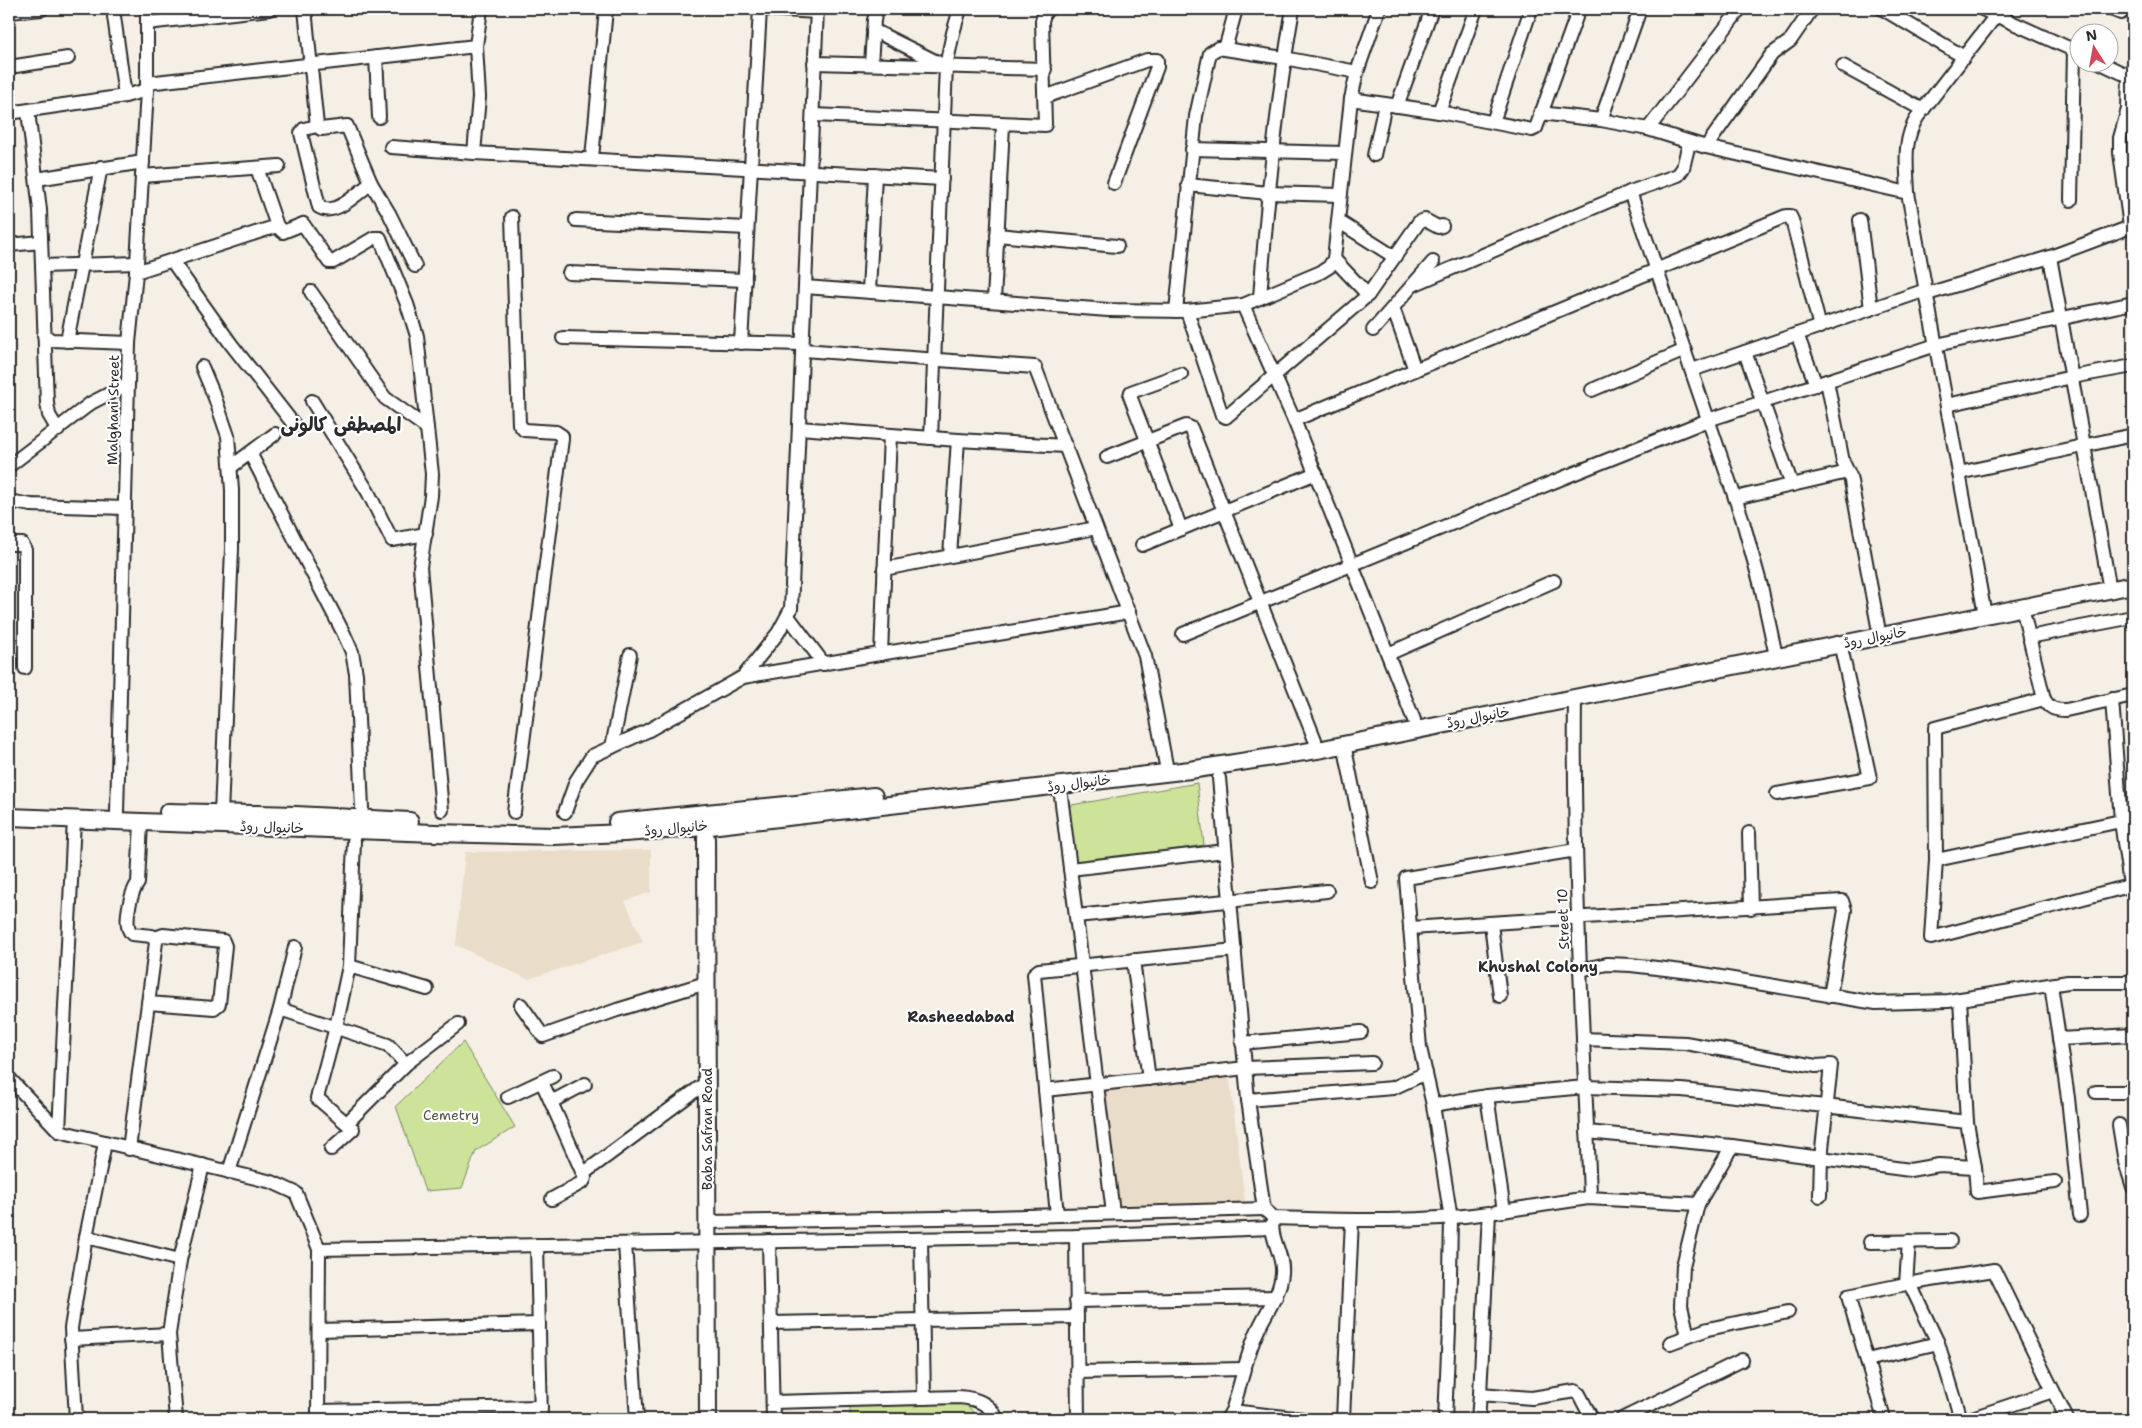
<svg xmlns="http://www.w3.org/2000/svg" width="2142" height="1428" font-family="'Shantell Sans','Playpen Sans Arabic',sans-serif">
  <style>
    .built { fill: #e9dcc8 }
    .green { fill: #cce399; stroke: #7c8762 }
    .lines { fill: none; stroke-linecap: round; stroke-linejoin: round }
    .minor-casing { stroke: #2b2b2b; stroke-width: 16 }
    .major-casing { stroke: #2b2b2b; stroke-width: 20 }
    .minor { stroke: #fff; stroke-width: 12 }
    .major { stroke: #fff; stroke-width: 16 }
    .labels { text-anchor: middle; stroke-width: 4.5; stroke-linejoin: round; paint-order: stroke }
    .street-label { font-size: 14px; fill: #2b2b2b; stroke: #fff }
    .park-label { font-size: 14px; fill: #535946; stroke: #fff }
    .neighbourhood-label { font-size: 15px; font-weight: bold; fill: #2b2b2b; stroke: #fff }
    .district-label { font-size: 19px; font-weight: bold; fill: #2b2b2b; stroke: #fff }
  </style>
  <rect width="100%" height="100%" fill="#f5efe6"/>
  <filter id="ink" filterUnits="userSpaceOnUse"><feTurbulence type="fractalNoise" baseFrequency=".02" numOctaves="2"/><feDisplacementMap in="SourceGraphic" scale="10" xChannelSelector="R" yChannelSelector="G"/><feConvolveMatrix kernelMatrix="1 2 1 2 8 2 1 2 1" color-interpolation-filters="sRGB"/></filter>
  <g filter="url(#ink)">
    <g class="built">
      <polygon points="651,850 651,892 625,901 643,942 528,979 456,945 465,852"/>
      <polygon points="1229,1073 1245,1202 1107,1210 1093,1090"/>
    </g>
    <g class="green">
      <polygon points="1197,783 1204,845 1072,866 1066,806"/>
      <polygon points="463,1042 515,1127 476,1151 462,1188 425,1191 396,1106"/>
      <polygon points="948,1400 968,1406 979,1419 850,1419 850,1403"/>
    </g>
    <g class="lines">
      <defs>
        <g id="minor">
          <polyline points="113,9 125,96"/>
          <polyline points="305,9 317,126 321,129 347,126 371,183 389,213 415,266"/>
          <polyline points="766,9 817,12"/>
          <polyline points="1883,9 1964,57"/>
          <polyline points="1982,9 2080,53"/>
          <polyline points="2111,9 2121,13"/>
          <polyline points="9,12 42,9"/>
          <polyline points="147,23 269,9"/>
          <polyline points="873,30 941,64"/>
          <polyline points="1225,49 1236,9"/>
          <polyline points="376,57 379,117"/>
          <polyline points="2099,62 2122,73 2133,74"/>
          <polyline points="814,63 1045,69"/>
          <polyline points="871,64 874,20 877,9"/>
          <polyline points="1843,66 1923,110"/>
          <polyline points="9,67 68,58"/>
          <polyline points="2129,74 2128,109 2120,138 2120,153 2130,227"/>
          <polyline points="147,83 476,46"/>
          <polyline points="1045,97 1147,60 1157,60 1157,67 1114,183"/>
          <polyline points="1351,99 1439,112 1532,130 1536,128 1579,9"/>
          <polyline points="1397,106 1432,9"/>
          <polyline points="28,111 40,210 47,403 49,415 58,430"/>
          <polyline points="1439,112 1476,9"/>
          <polyline points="9,113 125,96 147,90"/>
          <polyline points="1540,113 1601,120 1648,129 1706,147 1908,193"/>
          <polyline points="813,115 1045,125 1042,21 1044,14 1048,9"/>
          <polyline points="1601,120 1640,9"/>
          <polyline points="1493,122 1531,9"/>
          <path d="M317 126 304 129 301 133 319 207C335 217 358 193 371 183"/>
          <polyline points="1648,129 1740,9"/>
          <polyline points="391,147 474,153 942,179"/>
          <polyline points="1706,147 1772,54 1790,41 1812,9"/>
          <polyline points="1192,149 1345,153"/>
          <polyline points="474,153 479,97 476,46 481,9"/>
          <polyline points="1374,155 1385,104"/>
          <polyline points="592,158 606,9"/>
          <polyline points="257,168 277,226 283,232 303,224 329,262 333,262 374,238 380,238 407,304 417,336 432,474 431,496 420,567 442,810"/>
          <polyline points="142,176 279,166"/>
          <polyline points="37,179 143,162"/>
          <polyline points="1188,185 1268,193 1340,195"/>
          <polyline points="1630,192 1742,518 1761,586 1776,656"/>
          <polyline points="2071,200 2074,51"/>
          <polyline points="512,217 519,424 524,430 556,432 562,436 562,439 514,812"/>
          <polyline points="576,220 747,228"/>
          <polyline points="1860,220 1871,309"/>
          <polyline points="1338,221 1393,256"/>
          <polyline points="997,235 1117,246"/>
          <polyline points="9,245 41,242"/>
          <polyline points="2050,257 2110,590"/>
          <polyline points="1334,259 1368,295"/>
          <polyline points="172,261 231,344 295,426"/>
          <polyline points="42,266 137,263"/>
          <polyline points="136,272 277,226"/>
          <polyline points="569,273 745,280"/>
          <polyline points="1413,285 1630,192 1678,175 1683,168 1689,143"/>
          <polyline points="805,287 1108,310 1187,311 1243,305 1321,272 1329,267 1334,259 1351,99 1357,72 1379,9"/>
          <polyline points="869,291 875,175"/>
          <polyline points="311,292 385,398 427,428"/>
          <polyline points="1927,294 2050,257 2133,226"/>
          <path d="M1260 298C1267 202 1276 104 1293 9"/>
          <polyline points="994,301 1003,125"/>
          <polyline points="1243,305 1294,420 1414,720"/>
          <polyline points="1393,308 1415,370"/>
          <polyline points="1176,311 1196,116 1210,53 1218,48 1284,58 1357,72"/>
          <polyline points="1187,311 1222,415 1226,417 1368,295 1419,222 1425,220 1438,227 1442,226"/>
          <polyline points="1373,330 1433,262"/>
          <polyline points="1797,334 1816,385"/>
          <polyline points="44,335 51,340 129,343"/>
          <polyline points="563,338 802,344"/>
          <polyline points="67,341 101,167"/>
          <polyline points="741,343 760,9"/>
          <polyline points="803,350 1035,367 1145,656 1166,765"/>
          <polyline points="1745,352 1792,485"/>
          <polyline points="202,367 215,398 228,436 232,490 232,549 221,814"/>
          <polyline points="1692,370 1926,290"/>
          <polyline points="1181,374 1131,392 1130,396 1181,529"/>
          <polyline points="1827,381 1843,462 1850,476 1878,626"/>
          <polyline points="1592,390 1685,350"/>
          <polyline points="312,401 368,492 392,540 426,534"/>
          <polyline points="1947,405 2072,377 2133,366"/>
          <polyline points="1294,420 1786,216 1790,216 1792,220 1820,327"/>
          <polyline points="799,428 958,440 1066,446"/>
          <polyline points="931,438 946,66 953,33 960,9"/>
          <polyline points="250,453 344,634 352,652 356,674 362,808"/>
          <polyline points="1107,457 1186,426 1191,428 1315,740"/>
          <polyline points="9,466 91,403 128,384"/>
          <polyline points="231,467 275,434"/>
          <polyline points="1959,473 2133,435"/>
          <polyline points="1735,498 1848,472"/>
          <polyline points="9,501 31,505 125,508"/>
          <polyline points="9,544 22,544 25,550 25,668"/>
          <polyline points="1142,545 1316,473"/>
          <polyline points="950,556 958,440"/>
          <polyline points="884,569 1096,528"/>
          <path d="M2022 607 2044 699C2050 709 2055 710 2066 710L2133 695"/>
          <path d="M1985 615 1908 193C1907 164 1902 141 1918 116L2001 9"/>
          <polyline points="788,616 824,664"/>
          <polyline points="1183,634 1575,473 1708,420 1936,345 2133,303"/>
          <polyline points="2029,637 2133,617"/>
          <polyline points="881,654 890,435"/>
          <polyline points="1388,654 1554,581"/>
          <polyline points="743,677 1129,612"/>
          <path d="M1575 698C1573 863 1583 1029 1590 1194L1588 1198"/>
          <polyline points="2044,699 1935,728 1936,860 1931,938 2133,885"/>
          <polyline points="2112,699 2121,821 2130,885"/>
          <polyline points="1344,744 1372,882"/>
          <polyline points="612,747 630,655"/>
          <path d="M1219 778 1248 1100 1264 1209 1274 1218C1345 1220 1418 1223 1489 1213L1480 1394 1532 1398 1575 1391 1579 1394 1592 1419"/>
          <polyline points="1777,794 1870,778 1840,643"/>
          <polyline points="1061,796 1113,1213"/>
          <polyline points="117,812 129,343 137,263 147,90 147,9"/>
          <polyline points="565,812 576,781 592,756 647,731 743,677 778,633 791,609 817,9"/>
          <polyline points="1749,833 1751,908"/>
          <polyline points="1936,860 2121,821"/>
          <polyline points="1070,869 1225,851"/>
          <polyline points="1076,916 1327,891"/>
          <polyline points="1491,924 1500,996"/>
          <polyline points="1410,928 1842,901 1845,910 1830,996"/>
          <polyline points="1133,960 1149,1079"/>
          <polyline points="349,966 427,989"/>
          <polyline points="1580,970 1607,964 1631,965 1691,972 1876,1003 1948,1001 2068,982 2126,982 2133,980"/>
          <polyline points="2051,985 2068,1098 2080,1215"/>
          <polyline points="1960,999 1967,1122"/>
          <polyline points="148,1003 214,1008 219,1004 225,946 223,941 163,935 155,938"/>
          <polyline points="521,1005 543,1036 617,1010 706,983"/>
          <polyline points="280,1009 388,1045 406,1064"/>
          <polyline points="1583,1039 1685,1043 1816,1066 1831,1065 1821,1158 1820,1196"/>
          <polyline points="2059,1039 2133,1035"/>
          <polyline points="1242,1043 1361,1032"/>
          <polyline points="9,1078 59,1131 272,1182 296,1193 319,1249 1076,1236 1271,1228"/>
          <polyline points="542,1082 585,1178 583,1182 552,1199"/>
          <polyline points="1045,1090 1246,1068 1372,1063"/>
          <polyline points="2096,1092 2133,1092"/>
          <polyline points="508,1097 553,1076"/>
          <polyline points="1248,1100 1393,1088 1426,1073"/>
          <polyline points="551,1102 585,1084"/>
          <polyline points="1433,1105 1487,1096"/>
          <polyline points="347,1123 406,1064 458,1024"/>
          <polyline points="2119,1125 2125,1162 2133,1187"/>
          <polyline points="59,1131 74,819"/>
          <polyline points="1587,1132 1732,1146"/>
          <path d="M129 1149 156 942 155 938 152 936 132 934C122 926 131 892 138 883L141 822"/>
          <polyline points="331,1149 353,1129 317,1098 336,1027 349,966 354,841"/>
          <polyline points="229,1172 280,1009 295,947"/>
          <polyline points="584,1173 707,1082"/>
          <polyline points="1504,1211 1487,1096 1585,1087 1682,1090 1967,1122 1975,1167"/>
          <polyline points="1496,1212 1588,1198 1698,1204"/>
          <polyline points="1057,1215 1034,974 1039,970 1235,950"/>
          <polyline points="707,1222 992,1217 1264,1209"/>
          <polyline points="1076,1236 1078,1419"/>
          <polyline points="86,1237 180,1260"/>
          <polyline points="921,1239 924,1398"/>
          <polyline points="769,1241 773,1419"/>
          <polyline points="1870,1242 1950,1241"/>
          <polyline points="625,1244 637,1419"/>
          <polyline points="537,1245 541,1419"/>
          <polyline points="1906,1284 1909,1241"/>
          <polyline points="1910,1284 1938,1343 1961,1419"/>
          <polyline points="1076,1301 1276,1297"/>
          <polyline points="771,1323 1077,1317"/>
          <polyline points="319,1330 539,1324"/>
          <polyline points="1688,1336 1681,1306 1683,1266 1698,1204 1732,1146 1910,1170 1939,1165 1975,1167 1977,1192 2055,1182"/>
          <polyline points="71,1339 169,1334"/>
          <polyline points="1670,1343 1708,1329 1788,1312"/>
          <polyline points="1867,1360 1938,1343"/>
          <polyline points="1077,1372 1245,1369"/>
          <path d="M773 1402 959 1397C975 1398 990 1403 997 1419"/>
          <polyline points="318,1411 541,1407"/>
          <polyline points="1232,1411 1303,1419"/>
          <polyline points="76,1419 71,1328 86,1237 105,1143"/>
          <polyline points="176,1419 169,1334 180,1260 203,1165"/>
          <polyline points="318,1419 319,1249"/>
          <path d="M1227 1419 1232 1411C1240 1387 1245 1361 1255 1337 1263 1315 1280 1297 1282 1273 1284 1255 1269 1238 1273 1220"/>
          <polyline points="1343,1419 1352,1220"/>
          <polyline points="1445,1419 1449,1330 1451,1219 1433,1105 1420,1048 1406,878 1576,850"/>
          <polyline points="1478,1419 1480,1394"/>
          <polyline points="1622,1419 1742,1360"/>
          <polyline points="1884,1419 1848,1296 1906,1284 1994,1270 2067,1419"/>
          <polyline points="1969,1419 2053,1391"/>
        </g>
        <g id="major">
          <polyline points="168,812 296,815 410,821"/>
          <polyline points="9,817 435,833 554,836 624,833 693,828 1190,770 1323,749 2133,585"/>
          <polyline points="617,822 874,796"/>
          <polyline points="706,838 708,1419"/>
        </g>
      </defs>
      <use href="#minor" class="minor-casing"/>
      <use href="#major" class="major-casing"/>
      <use href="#minor" class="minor"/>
      <use href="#major" class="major"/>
    </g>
  </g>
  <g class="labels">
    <g class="street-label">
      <text transform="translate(113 410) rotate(-89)" y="5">Malghani Street</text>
      <text transform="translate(1875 637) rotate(-11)" y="5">خانیوال روڈ</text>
      <text transform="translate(1478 717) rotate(-11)" y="5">خانیوال روڈ</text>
      <text transform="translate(1079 783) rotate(-7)" y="5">خانیوال روڈ</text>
      <text transform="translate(272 827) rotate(2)" y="5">خانیوال روڈ</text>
      <text transform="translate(676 828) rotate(-5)" y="5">خانیوال روڈ</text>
      <text transform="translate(1563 919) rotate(-92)" y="5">Street 10</text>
      <text transform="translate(707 1129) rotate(-90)" y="5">Baba Safran Road</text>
    </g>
    <g class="park-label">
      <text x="451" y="1120">Cemetry</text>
    </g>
    <g class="neighbourhood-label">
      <text x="1538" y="972">Khushal Colony</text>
      <text x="961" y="1022">Rasheedabad</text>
    </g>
    <g class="district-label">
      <text x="341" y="431">المصطفی کالونی</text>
    </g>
  </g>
  <rect width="2142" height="1428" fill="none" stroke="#fff" stroke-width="30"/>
  <rect x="15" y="15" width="2112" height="1398" fill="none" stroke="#2b2b2b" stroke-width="2" filter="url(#ink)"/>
  <g transform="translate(2094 48) rotate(349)"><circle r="24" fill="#ffffff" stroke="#aaaaaa"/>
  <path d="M0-4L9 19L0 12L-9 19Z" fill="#d1495b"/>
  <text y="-8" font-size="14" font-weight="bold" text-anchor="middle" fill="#2b2b2b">N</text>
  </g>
</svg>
